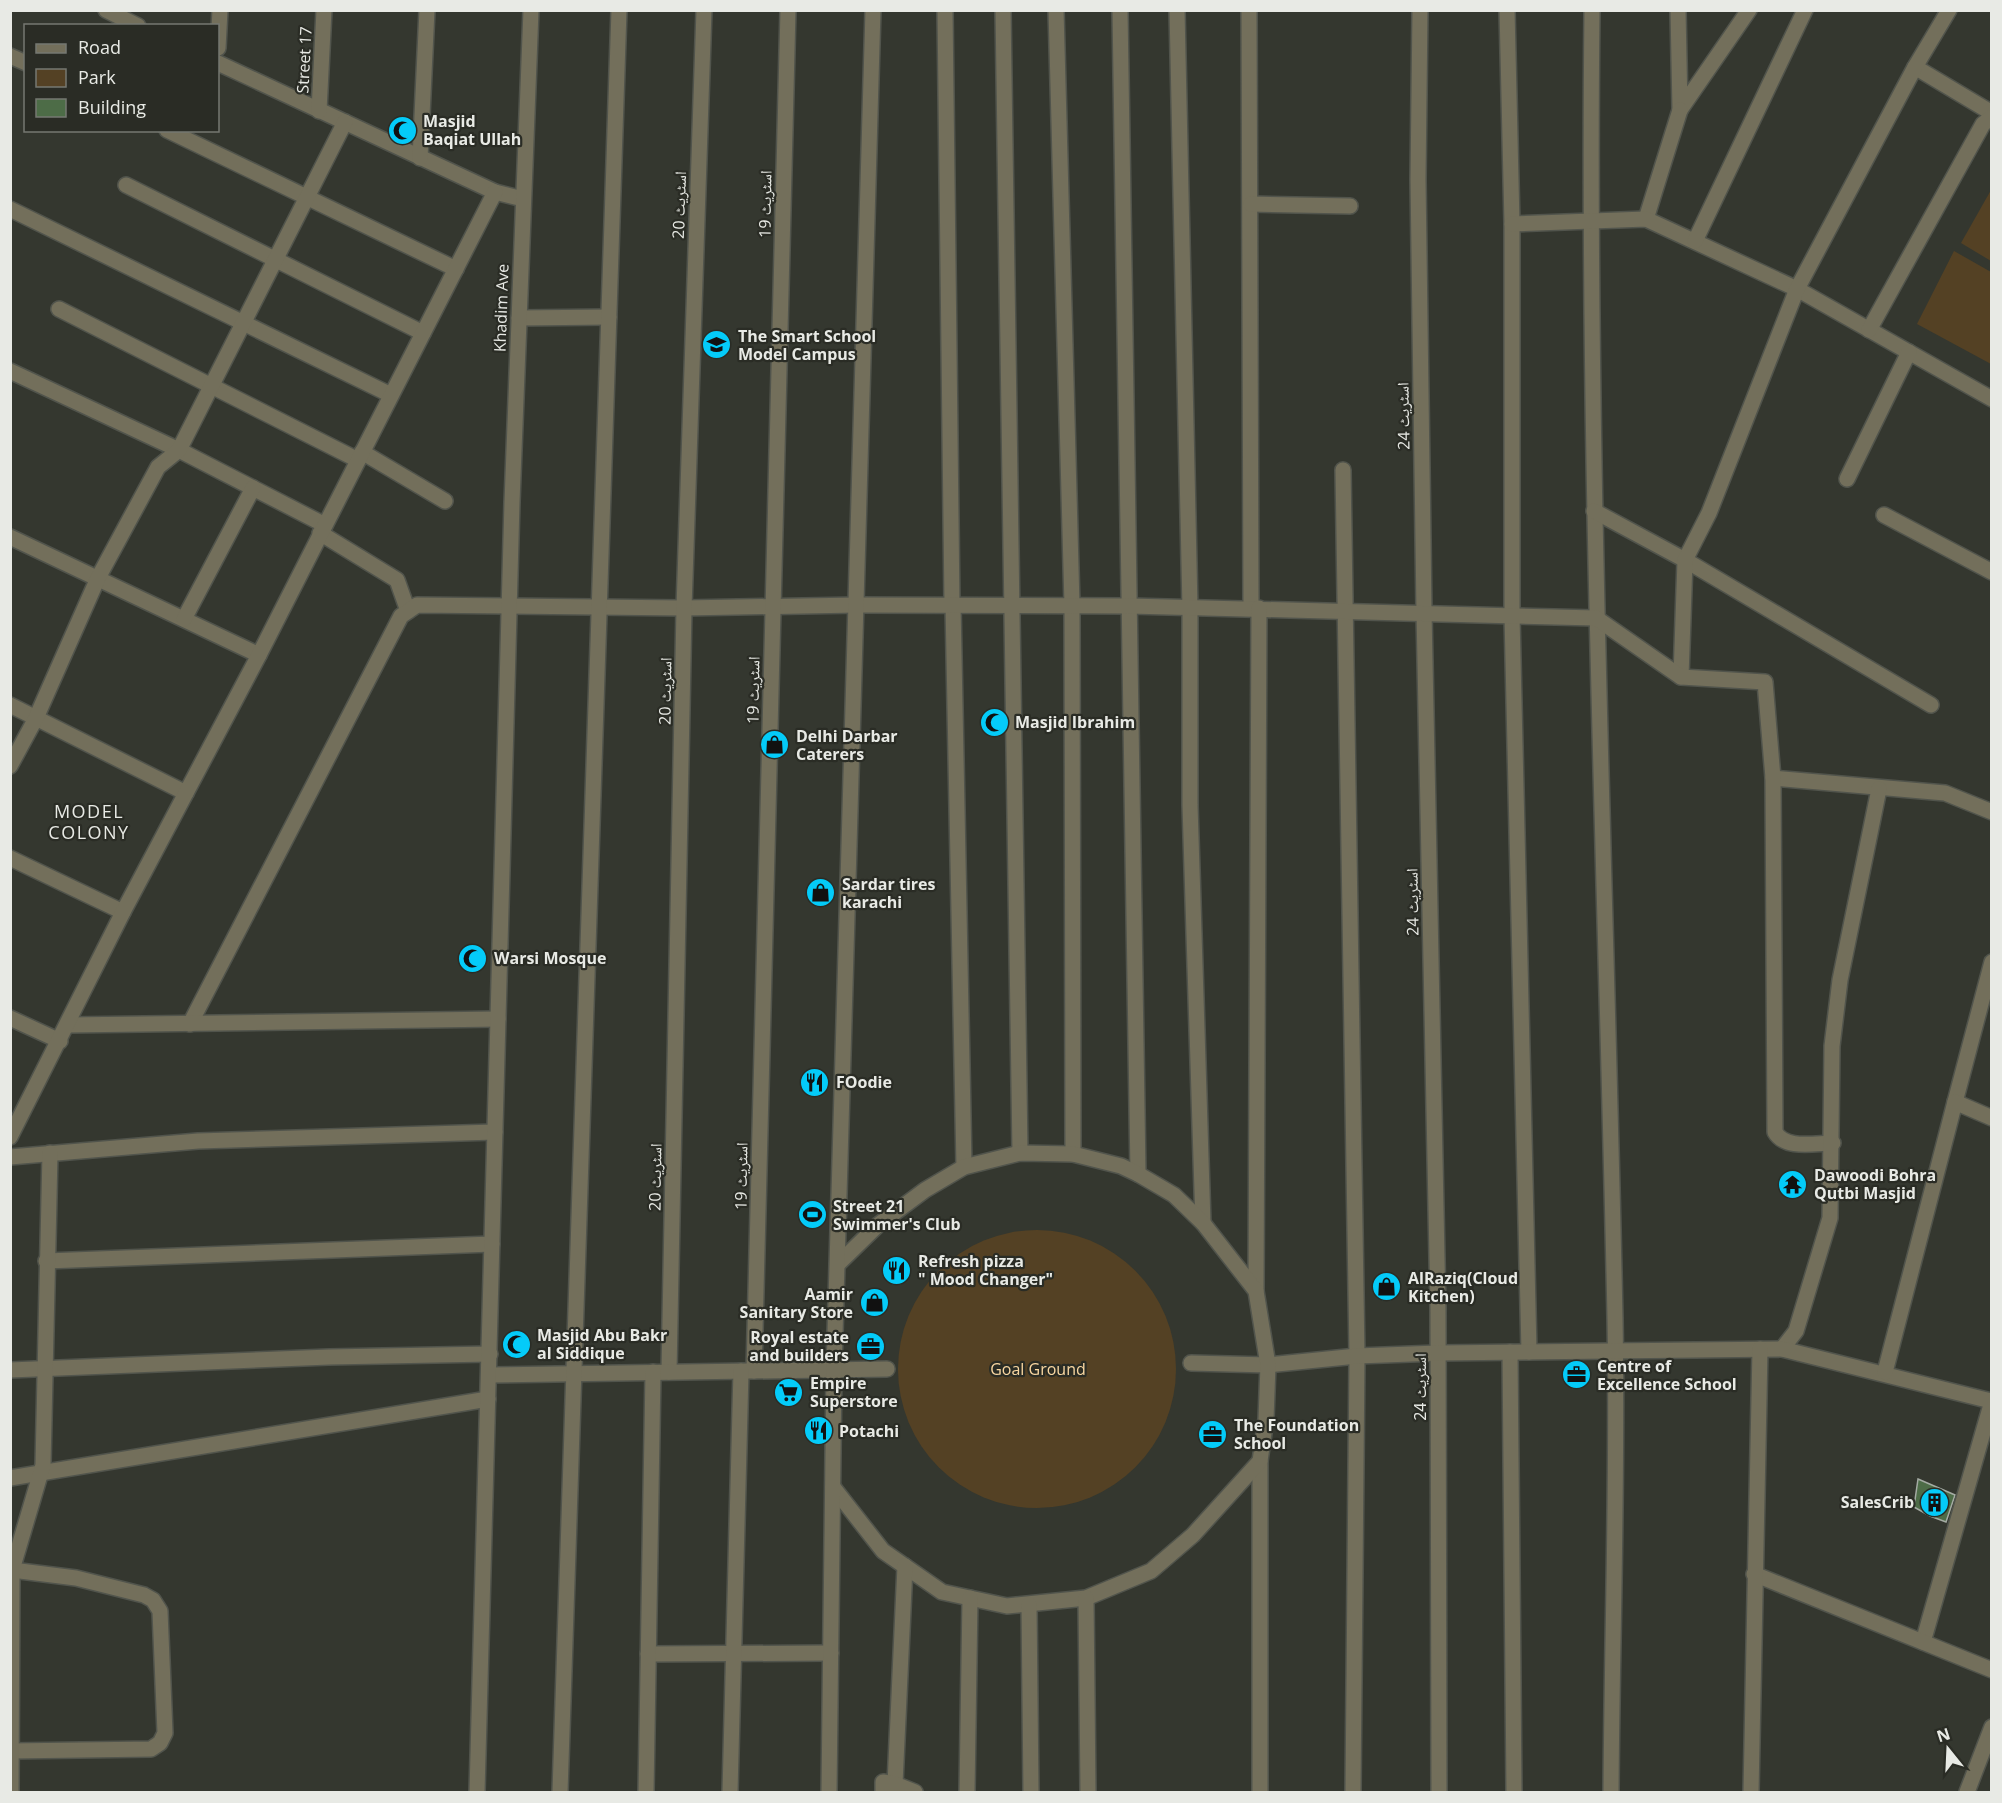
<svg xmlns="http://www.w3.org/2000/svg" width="2002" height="1803" font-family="'Open Sans','Noto Naskh Arabic',sans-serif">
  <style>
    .green { fill: #544124 }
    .building { fill: #4d6c47; stroke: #a4aba3; stroke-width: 1.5 }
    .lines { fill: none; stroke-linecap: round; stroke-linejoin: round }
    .minor-casing { stroke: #51544c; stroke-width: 18 }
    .minor { stroke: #736f5b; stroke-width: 15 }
    .labels { text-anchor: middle; stroke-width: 4.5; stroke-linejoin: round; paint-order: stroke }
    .street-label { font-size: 16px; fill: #e8eae5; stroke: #2a2c25 }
    .poi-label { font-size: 16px; font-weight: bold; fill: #e8eae5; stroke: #2a2c25; text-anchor: start }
    .park-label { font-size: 16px; fill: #f9d7a1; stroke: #2a2c25 }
    .neighbourhood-label { font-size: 18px; letter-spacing: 1.5px; fill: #e8eae5; stroke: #2a2c25 }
  </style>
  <rect width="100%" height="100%" fill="#34372f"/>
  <g class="green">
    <polygon points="1991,190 1991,261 1961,243"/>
    <polygon points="1954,251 1991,272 1991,364 1917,324"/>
    <circle cx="1037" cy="1369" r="139"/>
  </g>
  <polygon class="building" points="1918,1479 1955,1495 1946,1522 1930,1516 1914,1507"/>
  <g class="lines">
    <defs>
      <g id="minor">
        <polyline points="106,10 138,26"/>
        <polyline points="945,10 952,605"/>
        <polyline points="1003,10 1020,1153"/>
        <polyline points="1056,10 1072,605 1073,1154"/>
        <polyline points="1120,10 1138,1174"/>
        <polyline points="1177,10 1190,609 1190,805 1203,1223"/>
        <polyline points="1249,10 1251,608"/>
        <polyline points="1420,10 1418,179 1424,612 1438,1308 1439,1792"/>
        <polyline points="1507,10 1512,224 1512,616 1529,1352"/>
        <path d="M1592 10C1587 447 1606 882 1615 1318 1618 1476 1612 1634 1611 1792"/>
        <polyline points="1678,10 1680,110 1749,10"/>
        <polyline points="218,48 220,10"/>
        <polyline points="10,56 26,63"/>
        <polyline points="218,63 495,192 523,199"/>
        <polyline points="1915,67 1992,113"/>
        <polyline points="319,111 324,10"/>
        <polyline points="167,130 456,269"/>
        <polyline points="420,158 427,10"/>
        <polyline points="126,185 423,333"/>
        <polyline points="1251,204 1350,206"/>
        <polyline points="10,209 391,395"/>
        <polyline points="1646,219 1680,110"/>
        <polyline points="1512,224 1646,219 1797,289 1992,399"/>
        <polyline points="1695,241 1805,10"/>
        <polyline points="59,309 358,460"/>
        <polyline points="519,318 609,317"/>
        <polyline points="1869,330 1983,124 1992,117"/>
        <polyline points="10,371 179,450 325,525"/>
        <polyline points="362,452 445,501"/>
        <polyline points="1343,470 1357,1356 1353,1792"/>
        <polyline points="1847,479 1909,352"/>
        <polyline points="1594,511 1685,560 1931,705"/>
        <polyline points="1884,515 1992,572"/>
        <polyline points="320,533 397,580 408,611"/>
        <polyline points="10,537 259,655"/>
        <polyline points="953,605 964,1167"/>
        <polyline points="184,619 253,488"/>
        <polyline points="1681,677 1685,560 1709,513 1797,289 1915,67 1949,10"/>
        <polyline points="10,705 186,793"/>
        <polyline points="10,766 36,718 98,578 158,467 179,450 345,122"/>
        <polyline points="1773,778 1945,793 1992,812"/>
        <polyline points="10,858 123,912"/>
        <polyline points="10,1018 60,1041"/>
        <path d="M190 1024 401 616 417 605 684 608 857 605 1130 606 1596 618 1681 677 1765 682 1773 778 1775 1132C1785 1150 1815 1143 1833 1143"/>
        <polyline points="68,1025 498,1019"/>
        <polyline points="1955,1102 1992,962"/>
        <polyline points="10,1137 123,912 259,655 495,192"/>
        <polyline points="10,1157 198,1141 495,1132"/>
        <polyline points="46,1261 492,1244"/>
        <polyline points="1256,1291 1259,608"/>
        <polyline points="1782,1349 1796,1331 1830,1218 1832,1046 1840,980 1879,789"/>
        <polyline points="1510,1352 1514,1792"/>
        <polyline points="1191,1363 1268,1365 1357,1356 1438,1353 1782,1349 1991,1401 1992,1401 1923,1642"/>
        <polyline points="10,1370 329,1357 490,1354"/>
        <polyline points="754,1371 788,10"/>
        <polyline points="669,1372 684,608 704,10"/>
        <polyline points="1885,1372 1955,1102 1992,1118"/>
        <polyline points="489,1375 887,1369"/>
        <polyline points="1260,1461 1260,1792"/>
        <polyline points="10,1478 488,1399"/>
        <polyline points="833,1487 883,1551 942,1592 1007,1606 1086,1598 1151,1571 1193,1535 1260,1461 1266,1419 1268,1365 1256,1291 1203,1223 1174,1195 1138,1174 1121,1166 1073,1154 1020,1153 964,1167 925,1190 878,1225 838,1264"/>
        <polyline points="1754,1574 1992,1670"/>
        <polyline points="1086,1598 1088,1792"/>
        <polyline points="1029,1605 1031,1792"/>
        <polyline points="648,1654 831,1653"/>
        <polyline points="11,1751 151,1749 160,1743 165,1733 160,1611 153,1600 144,1595 76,1578 12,1570"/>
        <polyline points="895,1784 905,1566"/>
        <polyline points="11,1792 12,1570 43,1465 50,1153"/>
        <polyline points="477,1792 512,502 531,10"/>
        <polyline points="560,1792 619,10"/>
        <polyline points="646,1792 653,1372"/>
        <polyline points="730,1792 741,1371"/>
        <polyline points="829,1792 834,1369 873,10"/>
        <polyline points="883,1792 883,1782 895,1784 915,1792"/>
        <polyline points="967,1792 970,1598"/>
        <polyline points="1751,1792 1760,1349"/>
        <polyline points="1967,1792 1992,1727"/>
      </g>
    </defs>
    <use href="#minor" class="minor-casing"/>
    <use href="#minor" class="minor"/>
  </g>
  <defs>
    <symbol id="mosque-disc" viewBox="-11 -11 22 22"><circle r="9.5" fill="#04cbf9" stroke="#2a2c25"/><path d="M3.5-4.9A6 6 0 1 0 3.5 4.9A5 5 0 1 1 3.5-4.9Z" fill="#111"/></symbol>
    <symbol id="school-disc" viewBox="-11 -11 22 22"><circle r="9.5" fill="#04cbf9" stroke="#2a2c25"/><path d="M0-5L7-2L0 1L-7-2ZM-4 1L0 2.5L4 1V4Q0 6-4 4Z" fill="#111"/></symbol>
    <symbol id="shop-disc" viewBox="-11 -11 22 22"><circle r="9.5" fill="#04cbf9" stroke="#2a2c25"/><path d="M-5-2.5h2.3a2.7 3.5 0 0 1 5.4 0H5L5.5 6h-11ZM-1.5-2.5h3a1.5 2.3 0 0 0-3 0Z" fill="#111"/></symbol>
    <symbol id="restaurant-disc" viewBox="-11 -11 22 22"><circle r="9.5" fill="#04cbf9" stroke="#2a2c25"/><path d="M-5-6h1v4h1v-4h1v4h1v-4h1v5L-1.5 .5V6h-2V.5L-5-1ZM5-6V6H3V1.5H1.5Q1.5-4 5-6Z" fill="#111"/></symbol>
    <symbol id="temple-disc" viewBox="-11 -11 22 22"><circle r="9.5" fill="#04cbf9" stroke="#2a2c25"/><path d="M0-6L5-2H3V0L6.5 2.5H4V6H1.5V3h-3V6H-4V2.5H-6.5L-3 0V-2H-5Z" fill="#111"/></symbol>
    <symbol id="stadium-disc" viewBox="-11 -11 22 22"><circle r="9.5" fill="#04cbf9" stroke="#2a2c25"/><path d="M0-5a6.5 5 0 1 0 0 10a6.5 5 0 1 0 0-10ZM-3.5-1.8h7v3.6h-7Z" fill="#111"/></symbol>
    <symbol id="office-disc" viewBox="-11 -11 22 22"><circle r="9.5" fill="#04cbf9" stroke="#2a2c25"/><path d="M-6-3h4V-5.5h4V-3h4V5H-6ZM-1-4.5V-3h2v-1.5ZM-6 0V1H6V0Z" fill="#111"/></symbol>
    <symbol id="supermarket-disc" viewBox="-11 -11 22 22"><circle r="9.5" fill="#04cbf9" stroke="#2a2c25"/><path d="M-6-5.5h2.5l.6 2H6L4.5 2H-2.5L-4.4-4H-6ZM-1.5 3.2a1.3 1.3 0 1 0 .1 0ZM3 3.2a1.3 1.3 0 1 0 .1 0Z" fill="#111"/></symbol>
    <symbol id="building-disc" viewBox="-11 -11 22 22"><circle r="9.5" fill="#04cbf9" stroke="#2a2c25"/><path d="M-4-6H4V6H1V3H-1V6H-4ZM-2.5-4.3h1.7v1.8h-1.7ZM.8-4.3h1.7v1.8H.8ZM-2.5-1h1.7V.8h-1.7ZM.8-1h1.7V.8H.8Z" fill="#111"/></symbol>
  </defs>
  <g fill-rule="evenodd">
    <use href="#mosque-disc" x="386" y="114" width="33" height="33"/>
    <use href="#school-disc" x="700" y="328" width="33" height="33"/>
    <use href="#mosque-disc" x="978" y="706" width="33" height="33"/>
    <use href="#shop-disc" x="758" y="728" width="33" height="33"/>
    <use href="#shop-disc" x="804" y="876" width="33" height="33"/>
    <use href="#mosque-disc" x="456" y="942" width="33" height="33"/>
    <use href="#restaurant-disc" x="798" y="1066" width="33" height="33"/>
    <use href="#temple-disc" x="1776" y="1168" width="33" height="33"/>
    <use href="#stadium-disc" x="796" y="1198" width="33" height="33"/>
    <use href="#restaurant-disc" x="880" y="1254" width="33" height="33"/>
    <use href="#shop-disc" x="1370" y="1270" width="33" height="33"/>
    <use href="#shop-disc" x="858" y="1286" width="33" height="33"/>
    <use href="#mosque-disc" x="500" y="1328" width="33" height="33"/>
    <use href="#office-disc" x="854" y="1330" width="33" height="33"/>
    <use href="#office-disc" x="1560" y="1358" width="33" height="33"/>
    <use href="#supermarket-disc" x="772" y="1376" width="33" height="33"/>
    <use href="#restaurant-disc" x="802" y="1414" width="33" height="33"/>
    <use href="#office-disc" x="1196" y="1418" width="33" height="33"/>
    <use href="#building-disc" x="1918" y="1486" width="33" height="33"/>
  </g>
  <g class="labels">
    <g class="street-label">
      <text transform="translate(304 60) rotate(-87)" y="6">Street 17</text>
      <text transform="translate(765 204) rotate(-89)" y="6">اسٹریٹ 19</text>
      <text transform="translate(679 205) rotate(-88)" y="6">اسٹریٹ 20</text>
      <text transform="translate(501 308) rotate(-88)" y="6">Khadim Ave</text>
      <text transform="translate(1403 416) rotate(-91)" y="6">اسٹریٹ 24</text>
      <text transform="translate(753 690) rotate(-89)" y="6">اسٹریٹ 19</text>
      <text transform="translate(665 691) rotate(-89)" y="6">اسٹریٹ 20</text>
      <text transform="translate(1412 902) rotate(-91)" y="6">اسٹریٹ 24</text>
      <text transform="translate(741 1176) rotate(-89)" y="6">اسٹریٹ 19</text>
      <text transform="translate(655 1177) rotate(-89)" y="6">اسٹریٹ 20</text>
      <text transform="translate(1420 1387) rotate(-90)" y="6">اسٹریٹ 24</text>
    </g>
    <g class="poi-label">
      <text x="423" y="127">Masjid<tspan x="423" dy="18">Baqiat Ullah</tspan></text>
      <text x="738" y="342">The Smart School<tspan x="738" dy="18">Model Campus</tspan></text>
      <text x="1015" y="728">Masjid Ibrahim</text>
      <text x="796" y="742">Delhi Darbar<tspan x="796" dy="18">Caterers</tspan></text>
      <text x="842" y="890">Sardar tires<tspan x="842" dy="18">karachi</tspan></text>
      <text x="494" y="964">Warsi Mosque</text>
      <text x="836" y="1088">FOodie</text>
      <text x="1814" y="1181">Dawoodi Bohra<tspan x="1814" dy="18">Qutbi Masjid</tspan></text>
      <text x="833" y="1212">Street 21<tspan x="833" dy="18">Swimmer's Club</tspan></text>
      <text x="918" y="1267">Refresh pizza<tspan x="918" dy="18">" Mood Changer"</tspan></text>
      <text x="1408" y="1284">AlRaziq(Cloud<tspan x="1408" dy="18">Kitchen)</tspan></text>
      <text x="853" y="1300" text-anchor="end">Aamir<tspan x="853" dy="18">Sanitary Store</tspan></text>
      <text x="537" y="1341">Masjid Abu Bakr<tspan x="537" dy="18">al Siddique</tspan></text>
      <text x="849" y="1343" text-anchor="end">Royal estate<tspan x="849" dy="18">and builders</tspan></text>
      <text x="1597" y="1372">Centre of<tspan x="1597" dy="18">Excellence School</tspan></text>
      <text x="810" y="1389">Empire<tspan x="810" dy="18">Superstore</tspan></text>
      <text x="1234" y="1431">The Foundation<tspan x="1234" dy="18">School</tspan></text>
      <text x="839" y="1437">Potachi</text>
      <text x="1914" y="1508" text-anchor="end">SalesCrib</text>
    </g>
    <g class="park-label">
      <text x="1038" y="1375">Goal Ground</text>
    </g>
    <g class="neighbourhood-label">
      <text x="89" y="818">MODEL<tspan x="89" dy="21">COLONY</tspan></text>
    </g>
  </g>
  <rect width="2002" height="1803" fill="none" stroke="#e8eae5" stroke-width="24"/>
  <rect x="24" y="24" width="195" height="108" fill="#2a2c25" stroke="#767872" stroke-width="1.5"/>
  <rect x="36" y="44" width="30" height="9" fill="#736f5b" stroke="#767872" stroke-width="1.5"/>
  <text x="78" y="54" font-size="18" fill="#e8eae5">Road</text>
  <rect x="36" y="69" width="30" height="18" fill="#544124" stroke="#767872" stroke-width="1.5"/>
  <text x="78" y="84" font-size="18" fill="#e8eae5">Park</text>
  <rect x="36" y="99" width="30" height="18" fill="#4d6c47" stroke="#767872" stroke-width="1.5"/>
  <text x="78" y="114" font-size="18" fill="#e8eae5">Building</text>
  <g transform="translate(1948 1749) rotate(342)" stroke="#2a2c25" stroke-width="4.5" paint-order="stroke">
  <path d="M0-4.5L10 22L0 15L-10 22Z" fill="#e8eae5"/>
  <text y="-9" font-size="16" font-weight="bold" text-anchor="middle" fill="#e8eae5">N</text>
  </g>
</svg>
